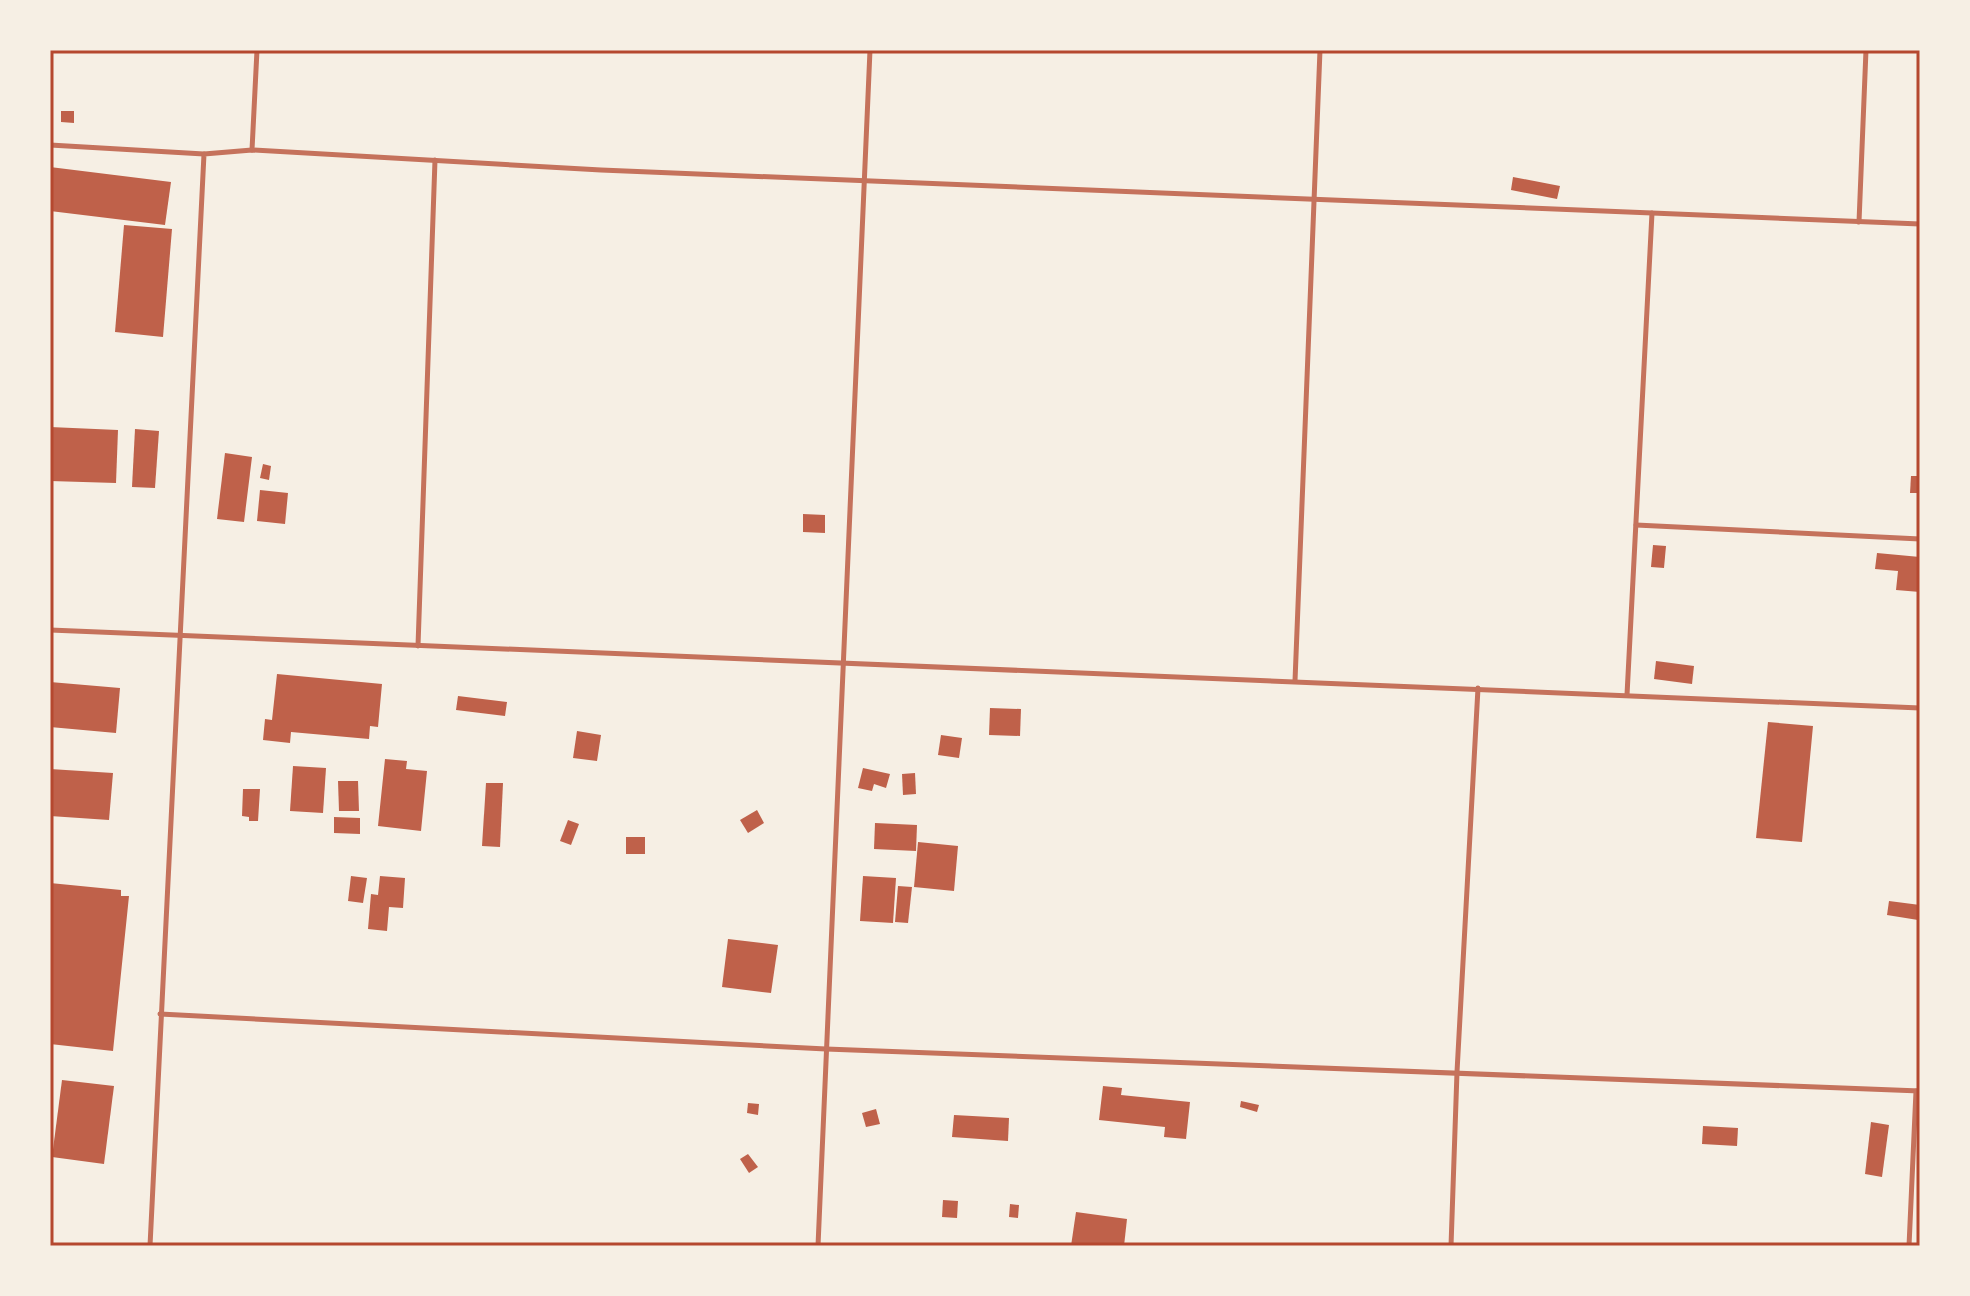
<svg xmlns="http://www.w3.org/2000/svg" width="1970" height="1296" font-family="Karla,sans-serif">
  <style>
    .building { fill: #bf614a }
    .lines { fill: none; stroke-linecap: round; stroke-linejoin: round }
    .service { stroke: #c5725c; stroke-width: 5 }
    .neatline { fill: none; stroke: #b5482f; stroke-width: 3 }
  </style>
  <rect width="100%" height="100%" fill="#f6efe4"/>
  <g class="building">
    <polygon points="61,111 74,111 74,123 61,122"/>
    <polygon points="50,167 171,182 165,225 50,211"/>
    <polygon points="1513,177 1560,186 1557,199 1511,190"/>
    <polygon points="124,225 172,229 163,337 115,332"/>
    <polygon points="50,427 118,430 116,483 50,481"/>
    <polygon points="135,429 159,431 155,488 132,487"/>
    <polygon points="225,453 252,457 244,522 217,519"/>
    <polygon points="263,464 271,466 269,480 260,478"/>
    <polygon points="1911,476 1920,476 1920,493 1910,493"/>
    <polygon points="260,490 288,493 285,524 257,521"/>
    <polygon points="803,514 825,515 825,533 803,532"/>
    <polygon points="1653,545 1666,546 1664,568 1651,567"/>
    <polygon points="1877,553 1920,557 1920,592 1896,590 1898,571 1875,569"/>
    <polygon points="1656,661 1694,666 1692,684 1654,679"/>
    <polygon points="277,674 382,684 378,727 370,726 369,739 291,732 290,743 263,740 265,719 272,720"/>
    <polygon points="50,682 120,688 116,733 50,727"/>
    <polygon points="458,696 507,702 505,716 456,710"/>
    <polygon points="990,708 1021,709 1020,736 989,735"/>
    <polygon points="1768,722 1813,726 1802,842 1756,838"/>
    <polygon points="577,731 601,735 597,761 573,758"/>
    <polygon points="941,735 962,738 959,758 938,755"/>
    <polygon points="385,759 407,761 406,769 427,771 421,831 378,826"/>
    <polygon points="293,766 326,768 323,813 290,811"/>
    <polygon points="863,768 890,774 886,788 874,784 872,791 858,788"/>
    <polygon points="50,769 113,773 109,820 50,816"/>
    <polygon points="915,773 916,794 903,795 902,774"/>
    <polygon points="338,781 358,781 359,811 339,811"/>
    <polygon points="486,783 503,783 500,847 482,846"/>
    <polygon points="243,789 260,789 258,821 249,821 249,817 242,816"/>
    <polygon points="757,810 764,823 748,833 740,820"/>
    <polygon points="334,817 360,818 360,834 334,833"/>
    <polygon points="568,820 579,824 571,845 560,841"/>
    <polygon points="875,823 917,825 916,851 874,849"/>
    <rect x="626" y="837" width="19" height="17"/>
    <polygon points="918,842 958,846 954,891 914,887"/>
    <polygon points="351,876 367,878 363,903 348,901"/>
    <polygon points="380,876 405,878 403,908 389,907 387,931 368,929 371,894 378,895"/>
    <polygon points="863,876 896,878 893,923 860,921"/>
    <polygon points="50,883 121,890 121,896 129,896 113,1051 50,1044"/>
    <polygon points="898,886 912,887 908,923 895,922"/>
    <polygon points="1889,901 1920,905 1918,920 1887,915"/>
    <polygon points="728,939 778,945 771,993 722,987"/>
    <polygon points="62,1080 114,1086 104,1164 52,1157"/>
    <polygon points="1103,1086 1122,1088 1121,1095 1190,1102 1186,1139 1164,1137 1165,1127 1099,1120"/>
    <polygon points="1241,1101 1259,1105 1257,1112 1240,1107"/>
    <polygon points="748,1103 759,1104 758,1115 747,1113"/>
    <polygon points="876,1109 880,1124 866,1127 862,1113"/>
    <polygon points="954,1115 1009,1118 1008,1141 952,1137"/>
    <polygon points="1871,1122 1889,1125 1882,1177 1865,1174"/>
    <polygon points="1703,1126 1738,1128 1737,1146 1702,1144"/>
    <polygon points="748,1154 758,1167 749,1173 740,1159"/>
    <polygon points="943,1200 958,1201 957,1218 942,1217"/>
    <polygon points="1010,1204 1019,1205 1018,1218 1009,1217"/>
    <polygon points="1076,1212 1127,1219 1124,1246 1071,1246"/>
  </g>
  <g class="lines">
    <g class="service">
      <polyline points="50,145 204,154"/>
      <polyline points="252,150 257,50"/>
      <polyline points="1859,222 1866,50"/>
      <polyline points="1636,525 1920,539"/>
      <polyline points="50,630 1920,708"/>
      <polyline points="418,646 435,160"/>
      <polyline points="1295,681 1320,50"/>
      <polyline points="1627,695 1652,213"/>
      <polyline points="160,1014 826,1049 1920,1091"/>
      <polyline points="150,1246 204,154 252,150 601,170 1920,224"/>
      <polyline points="818,1246 870,50"/>
      <polyline points="1451,1246 1457,1072 1478,688"/>
      <polyline points="1909,1246 1916,1091"/>
    </g>
  </g>
  <rect width="1970" height="1296" fill="none" stroke="#f6efe4" stroke-width="104"/>
  <rect x="52" y="52" width="1866" height="1192" class="neatline"/>
</svg>
